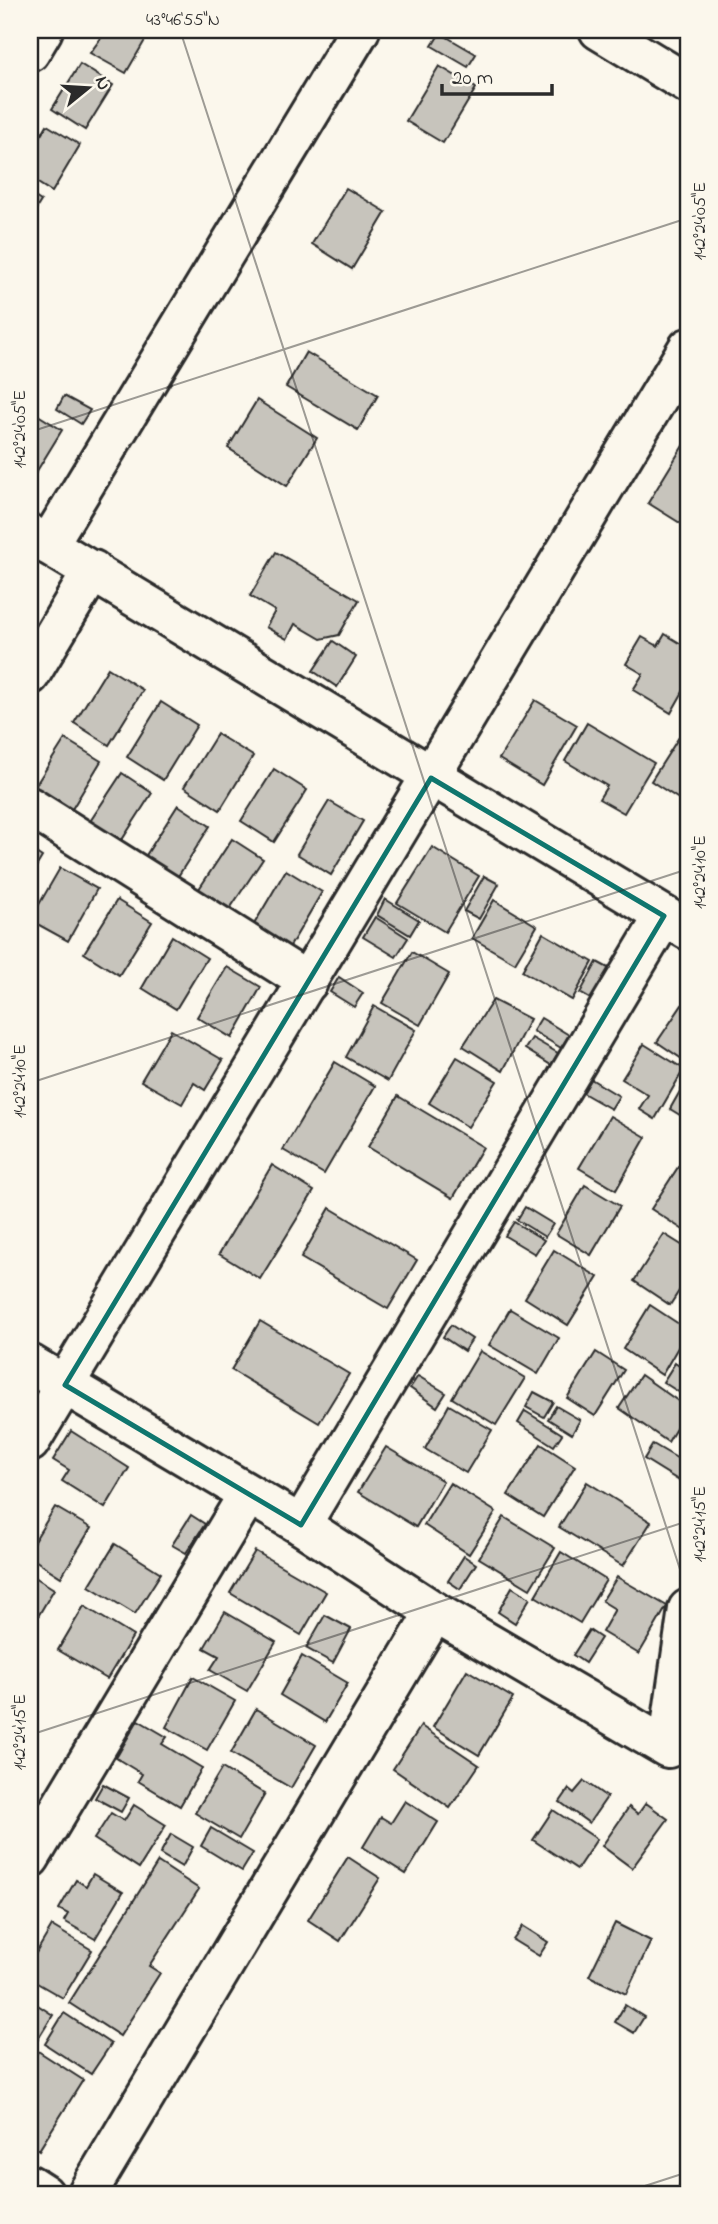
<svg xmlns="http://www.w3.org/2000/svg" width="718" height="2224" font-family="'Indie Flower',sans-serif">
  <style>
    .building { fill: #c7c4bc; stroke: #2b2b2b; stroke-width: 2 }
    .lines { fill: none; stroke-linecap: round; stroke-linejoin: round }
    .minor-casing { stroke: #2b2b2b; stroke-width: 44 }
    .minor { stroke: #fbf7ec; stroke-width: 38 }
    .rail { stroke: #2b2b2b; stroke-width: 5 }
    .marked { fill: none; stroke: #0f766e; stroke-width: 5; stroke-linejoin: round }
    .ticks { fill: none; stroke: #2b2b2b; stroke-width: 2; stroke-opacity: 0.45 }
    .neatline { fill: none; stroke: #2b2b2b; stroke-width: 2.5 }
    .ticks-label { font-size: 18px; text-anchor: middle; fill: #2b2b2b }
  </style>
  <rect width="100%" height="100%" fill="#fbf7ec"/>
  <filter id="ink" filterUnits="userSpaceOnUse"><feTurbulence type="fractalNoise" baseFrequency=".0143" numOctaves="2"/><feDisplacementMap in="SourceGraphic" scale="14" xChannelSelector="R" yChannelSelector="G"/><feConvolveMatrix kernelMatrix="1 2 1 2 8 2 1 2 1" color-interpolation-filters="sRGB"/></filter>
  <g filter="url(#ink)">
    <g class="building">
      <polygon points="107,30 151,30 126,73 90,53"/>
      <polygon points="440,33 476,54 468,67 432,46"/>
      <polygon points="80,64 113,85 85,130 52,109"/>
      <polygon points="439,66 476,88 443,143 406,121"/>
      <polygon points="47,125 80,145 52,192 30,178 30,154"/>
      <polygon points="346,188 386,212 352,269 312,244"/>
      <polygon points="30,194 41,201 30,219"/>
      <polygon points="306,352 378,395 358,430 286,387"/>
      <polygon points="64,396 90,410 81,424 57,409"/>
      <polygon points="257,400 317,438 287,486 228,448"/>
      <polygon points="30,410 62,430 32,479 30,478"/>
      <polygon points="684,444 688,446 688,528 648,503"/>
      <polygon points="276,552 359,600 339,635 321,639 295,624 287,639 266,627 275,611 250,596"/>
      <polygon points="665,634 688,648 688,683 671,713 633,690 643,674 626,664 642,637 658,646"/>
      <polygon points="333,641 356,657 337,687 313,671"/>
      <polygon points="108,668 143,690 109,745 74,723"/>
      <polygon points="535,700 577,725 542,785 499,759"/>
      <polygon points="161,702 197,725 163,780 127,757"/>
      <polygon points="587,723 654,763 624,813 599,799 607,786 565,761"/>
      <polygon points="688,723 688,805 651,781"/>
      <polygon points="217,734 253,756 220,810 184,787"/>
      <polygon points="65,739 101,761 69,814 32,791"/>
      <polygon points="274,769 307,790 274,842 241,821"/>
      <polygon points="122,773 152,793 118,846 87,826"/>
      <polygon points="329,801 363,821 331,875 297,854"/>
      <polygon points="178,805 210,826 175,881 143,860"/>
      <polygon points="232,839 263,859 227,913 197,892"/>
      <polygon points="432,847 479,876 445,932 397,903"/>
      <polygon points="30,849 42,857 30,877"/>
      <polygon points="60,868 97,889 68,941 30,920"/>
      <polygon points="286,870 322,892 289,948 253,926"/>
      <polygon points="484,876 499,884 479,919 464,911"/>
      <polygon points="385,899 419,920 410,935 377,915"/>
      <polygon points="117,900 152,922 119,975 84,953"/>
      <polygon points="494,900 537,926 515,963 472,938"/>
      <polygon points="375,917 408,938 396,957 363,937"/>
      <polygon points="543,933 593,962 572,1000 522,971"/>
      <polygon points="172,936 207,958 176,1009 142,988"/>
      <polygon points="412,952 449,974 420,1025 382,1003"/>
      <polygon points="597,962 612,970 594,1001 580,993"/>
      <polygon points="227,967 261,987 232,1038 197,1017"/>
      <polygon points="339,977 363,993 354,1007 330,992"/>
      <polygon points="493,1000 530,1019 503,1071 463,1046"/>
      <polygon points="682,1005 688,1009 688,1063 657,1042"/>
      <polygon points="374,1006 416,1030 388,1081 346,1057"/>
      <polygon points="541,1018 569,1035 561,1048 533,1031"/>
      <polygon points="171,1030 223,1060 205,1090 194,1083 182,1104 141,1081"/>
      <polygon points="532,1038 558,1053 551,1065 525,1049"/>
      <polygon points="644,1044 684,1069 655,1119 639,1109 648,1095 622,1079"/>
      <polygon points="457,1057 497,1081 468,1127 429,1103"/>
      <polygon points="335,1062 375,1086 324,1174 283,1150"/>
      <polygon points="688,1077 688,1120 670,1109"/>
      <polygon points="591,1079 619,1096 611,1109 583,1093"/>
      <polygon points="398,1096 483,1147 453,1198 368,1147"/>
      <polygon points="610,1116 646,1137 616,1190 579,1168"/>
      <polygon points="682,1161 688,1165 688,1233 651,1209"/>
      <polygon points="272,1165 314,1191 260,1279 219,1254"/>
      <polygon points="585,1185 620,1206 591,1255 556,1234"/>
      <polygon points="525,1207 553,1224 545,1237 517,1220"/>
      <polygon points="330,1208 417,1260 388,1309 301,1258"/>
      <polygon points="514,1222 544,1240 535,1254 505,1236"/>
      <polygon points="664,1234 688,1249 688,1277 670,1305 634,1281"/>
      <polygon points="554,1250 598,1277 568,1325 525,1298"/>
      <polygon points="650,1305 688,1330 662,1375 623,1349"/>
      <polygon points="510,1309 559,1338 538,1374 489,1345"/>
      <polygon points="260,1321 349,1374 319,1423 231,1370"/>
      <polygon points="451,1325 472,1339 464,1351 443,1337"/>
      <polygon points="480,1351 525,1378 496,1425 452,1398"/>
      <polygon points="596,1352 624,1370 595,1416 567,1398"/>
      <polygon points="675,1363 688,1372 688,1398 663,1382"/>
      <polygon points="641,1375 688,1408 668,1442 619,1408"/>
      <polygon points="418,1376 446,1393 437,1407 410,1388"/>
      <polygon points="534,1392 553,1402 544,1417 526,1407"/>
      <polygon points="449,1405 492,1430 466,1473 425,1449"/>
      <polygon points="556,1406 580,1420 572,1434 548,1419"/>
      <polygon points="525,1411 562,1434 554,1446 518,1423"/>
      <polygon points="71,1431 129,1468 105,1508 62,1481 69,1470 53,1460"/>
      <polygon points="541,1444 575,1466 543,1517 508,1495"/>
      <polygon points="653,1444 687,1464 678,1480 644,1459"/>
      <polygon points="386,1447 443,1481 416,1527 358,1492"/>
      <polygon points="587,1482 651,1522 623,1566 559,1527"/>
      <polygon points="450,1483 496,1512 469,1554 424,1525"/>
      <polygon points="55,1507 91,1528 61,1577 30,1557 30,1548"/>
      <polygon points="191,1515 205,1524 186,1553 172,1545"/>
      <polygon points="504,1517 555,1548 530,1589 479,1558"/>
      <polygon points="115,1544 161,1573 135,1614 89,1586"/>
      <polygon points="255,1551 326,1592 301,1635 230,1593"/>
      <polygon points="561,1552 606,1580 580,1623 535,1596"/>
      <polygon points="464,1556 476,1564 460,1589 448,1581"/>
      <polygon points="30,1574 54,1589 30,1630"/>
      <polygon points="617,1577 667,1606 639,1654 602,1632 615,1609 602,1601"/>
      <polygon points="512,1587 530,1598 515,1623 498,1612"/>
      <polygon points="84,1606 133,1636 107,1679 58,1650"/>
      <polygon points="225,1612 276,1642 247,1691 210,1670 219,1656 204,1648"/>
      <polygon points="325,1615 351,1629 333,1663 306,1648"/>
      <polygon points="589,1630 601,1638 585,1663 573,1655"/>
      <polygon points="302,1656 348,1683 325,1722 280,1695"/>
      <polygon points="467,1670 513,1698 479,1755 433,1727"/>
      <polygon points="193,1677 235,1701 207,1750 166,1727"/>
      <polygon points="256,1709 316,1745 291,1788 231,1753"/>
      <polygon points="138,1720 167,1737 162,1744 202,1768 180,1806 138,1781 142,1774 116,1758"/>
      <polygon points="421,1726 479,1765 450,1808 393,1769"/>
      <polygon points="222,1768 265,1794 239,1839 195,1813"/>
      <polygon points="584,1781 607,1797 589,1823 560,1802 569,1789 574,1793"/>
      <polygon points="103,1784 129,1798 121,1812 95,1798"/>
      <polygon points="405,1801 438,1822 406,1874 363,1847 381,1817 391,1823"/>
      <polygon points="646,1803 668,1819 632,1868 602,1846 629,1807 638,1814"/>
      <polygon points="134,1805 166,1825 139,1868 94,1839 111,1813 124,1821"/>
      <polygon points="553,1810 597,1839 577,1869 533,1840"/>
      <polygon points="211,1828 253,1853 242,1871 201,1846"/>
      <polygon points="171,1834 193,1847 182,1867 160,1854"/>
      <polygon points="348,1857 380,1878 340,1941 308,1920"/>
      <polygon points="158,1862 199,1889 149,1966 160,1973 120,2036 69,2003"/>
      <polygon points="93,1874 123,1892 95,1939 64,1921 68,1914 59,1909 76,1880 86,1886"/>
      <polygon points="615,1923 651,1941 626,1994 589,1976"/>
      <polygon points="52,1926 92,1950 63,1998 30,1979 30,1963"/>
      <polygon points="523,1926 548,1942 539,1956 513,1940"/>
      <polygon points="30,2000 53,2015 30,2052"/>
      <polygon points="625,2005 644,2017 634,2033 615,2022"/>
      <polygon points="64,2013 111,2044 91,2074 45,2044"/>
      <polygon points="38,2051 83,2080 39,2150 30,2144 30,2065"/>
    </g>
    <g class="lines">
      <defs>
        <g id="minor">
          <polyline points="599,30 688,84"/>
          <polyline points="30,52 43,30"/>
          <polyline points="30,534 688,930"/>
          <polyline points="48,545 360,30"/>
          <polyline points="30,675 93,570"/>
          <polyline points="30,807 308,982"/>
          <polyline points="30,1364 301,1525 435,1612 668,1748 688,1609"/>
          <polyline points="30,1442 688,348"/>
          <polyline points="301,1525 664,916"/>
          <polyline points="30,1858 247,1496"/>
          <polyline points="30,2185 44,2194"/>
          <polyline points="87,2194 435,1612"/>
        </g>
      </defs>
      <use href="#minor" class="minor-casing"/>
      <use href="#minor" class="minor"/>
      <polyline class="rail" points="680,2194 688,2137"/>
    </g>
  </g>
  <path class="marked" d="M431 778 664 916 301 1525 65 1385Z"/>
  <path class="ticks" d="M180 30 688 1594M30 432 688 218M30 1083 688 869M30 1735 688 1521M620 2194 688 2172"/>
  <rect width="718" height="2224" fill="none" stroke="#fbf7ec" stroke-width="77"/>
  <g transform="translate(88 88) rotate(72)" stroke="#fbf7ec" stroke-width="5" paint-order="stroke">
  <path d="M0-5L12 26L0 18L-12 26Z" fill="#2b2b2b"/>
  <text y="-10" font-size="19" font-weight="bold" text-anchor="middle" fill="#2b2b2b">N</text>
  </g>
  <path d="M442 84v10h110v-10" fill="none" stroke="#2b2b2b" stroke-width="3.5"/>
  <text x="452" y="84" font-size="21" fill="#2b2b2b" stroke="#fbf7ec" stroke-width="5" paint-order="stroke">20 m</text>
  <rect x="38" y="38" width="642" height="2148" class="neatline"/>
  <g class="ticks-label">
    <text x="183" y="25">43°46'55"N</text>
    <text transform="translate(699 221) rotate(-90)" y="6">142°24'05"E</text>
    <text transform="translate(19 429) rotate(-90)" y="6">142°24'05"E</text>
    <text transform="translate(699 872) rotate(-90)" y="6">142°24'10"E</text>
    <text transform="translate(19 1081) rotate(-90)" y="6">142°24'10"E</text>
    <text transform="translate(699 1524) rotate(-90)" y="6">142°24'15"E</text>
    <text transform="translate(19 1732) rotate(-90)" y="6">142°24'15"E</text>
  </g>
</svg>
